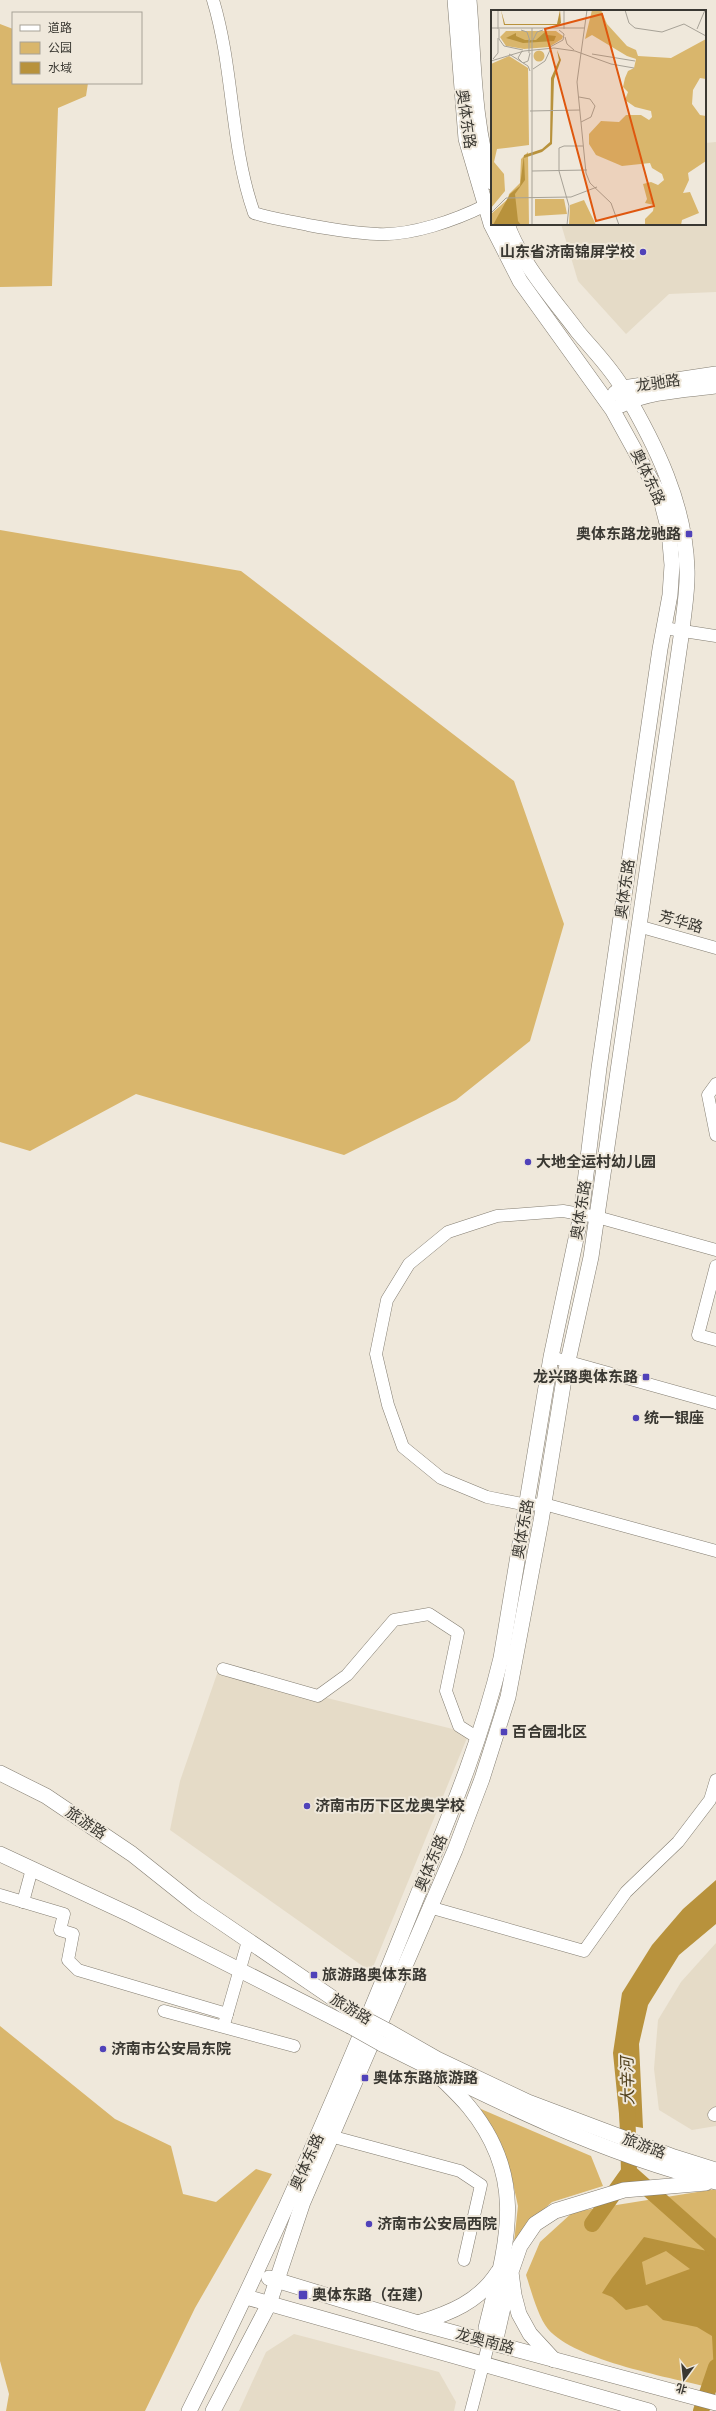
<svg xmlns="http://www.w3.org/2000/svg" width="716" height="2411" font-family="Commissioner,'Noto Sans SC',sans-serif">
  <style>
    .built { fill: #e5dbc7 }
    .green { fill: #d9b66c }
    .water { fill: #b8923c; fill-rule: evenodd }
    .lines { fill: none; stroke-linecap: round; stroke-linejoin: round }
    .river { stroke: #b8923c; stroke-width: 16 }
    .minor-casing { stroke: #837d71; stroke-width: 13 }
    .major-casing { stroke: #837d71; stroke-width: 16 }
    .minor { stroke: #fff; stroke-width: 12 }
    .major { stroke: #fff; stroke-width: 15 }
    .major-bridge-casing { stroke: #837d71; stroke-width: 16; stroke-linecap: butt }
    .major-bridge { stroke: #fff; stroke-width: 15 }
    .poi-dot { fill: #5042b9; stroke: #efe8db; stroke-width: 1.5 }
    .labels { text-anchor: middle; stroke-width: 4; stroke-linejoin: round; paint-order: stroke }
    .street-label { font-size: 15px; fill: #3a3832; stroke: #efe8db }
    .poi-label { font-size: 15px; font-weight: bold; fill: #3a3832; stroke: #efe8db; text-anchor: start }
    .water-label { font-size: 16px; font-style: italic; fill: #4e3d19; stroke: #efe8db }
    .inset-road { fill: none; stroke: #a7a297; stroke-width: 1 }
    .view { fill: #df570e; fill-opacity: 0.15; stroke: #df570e; stroke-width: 2 }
    .inset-edge { fill: none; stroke: #3a3832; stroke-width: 2 }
  </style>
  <rect width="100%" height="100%" fill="#efe8db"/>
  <g class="built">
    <polygon points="716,142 716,292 669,294 626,334 578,281 561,224 705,224 705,143"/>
    <polygon points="218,1671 469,1733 371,1972 170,1830 180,1781"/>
    <polygon points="716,1943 716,2126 692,2130 659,2110 654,2069 658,2020 681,1982"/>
    <polygon points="294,2334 439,2372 456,2402 454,2411 239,2411 266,2352"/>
  </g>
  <g class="green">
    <polygon points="0,24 13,29 13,83 88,83 86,96 58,108 52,286 0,287"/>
    <polygon points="0,530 241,571 514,781 564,924 530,1041 456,1100 344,1155 136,1094 30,1151 0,1142"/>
    <polygon points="0,2026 115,2119 171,2146 183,2194 216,2202 256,2169 272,2174 195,2308 145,2411 6,2411 9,2394 0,2361"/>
    <polygon points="474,2106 591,2156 603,2186 552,2202 526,2225 513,2251 518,2206 512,2179 500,2143"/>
    <path d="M716 2189V2389C673 2378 575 2361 548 2329 538 2317 531 2290 526 2275L540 2242 573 2212Z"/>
  </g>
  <g class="water">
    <polygon points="716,1880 716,1924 679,1955 648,2005 639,2044 643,2128 620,2124 613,2053 622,1993 652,1945 683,1909"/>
    <path d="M644 2237 716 2253V2373H714L712 2336 697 2327 663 2320 647 2305 626 2310 612 2297 602 2293 612 2278ZM666 2251 690 2269 646 2285 642 2262Z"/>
  </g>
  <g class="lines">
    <g class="river">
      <polyline points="627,2103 629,2172 710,2244 716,2253"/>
      <polyline points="592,2224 629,2172"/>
      <polyline points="701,2411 716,2367"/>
    </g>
    <defs>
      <g id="minor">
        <path d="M213 0C234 69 230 145 254 213 272 219 290 221 308 225 330 229 354 233 377 234 411 236 456 220 486 205"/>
        <polyline points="664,628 716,636"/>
        <polyline points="638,926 716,948"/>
        <polyline points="716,1084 708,1095 716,1135"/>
        <polyline points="716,1250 597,1217 563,1211 497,1216 448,1232 409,1264 387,1300 376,1354 388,1405 403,1447 441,1478 487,1497 527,1505 544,1504 716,1551"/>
        <polyline points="716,1266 698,1335 716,1340"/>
        <polyline points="551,1357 716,1403"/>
        <polyline points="223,1669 318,1696 347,1675 394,1620 429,1614 458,1633 446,1691 459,1726 478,1738"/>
        <polyline points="0,1895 64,1914 60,1930 73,1934 68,1960 78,1970 227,2014"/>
        <polyline points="23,1902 32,1869"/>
        <polyline points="429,1907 584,1951 626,1892 678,1842 710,1800 716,1780"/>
        <polyline points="164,2011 294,2046"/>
        <polyline points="225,2021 248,1941"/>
        <polyline points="714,2115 716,2113"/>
        <polyline points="324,2133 330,2136 460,2171 481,2185 464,2260"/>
        <polyline points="471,2411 489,2342"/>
      </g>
      <g id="major">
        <path d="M469 0C474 59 473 125 492 182"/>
        <polyline points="615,393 623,388 716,374"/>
        <path d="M621 405C649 391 685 390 716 386"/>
        <polyline points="0,1773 46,1796 132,1854 196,1905 356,2014"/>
        <polyline points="0,1854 131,1915 350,2026"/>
        <polyline points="388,2031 437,2059 528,2102 674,2157 716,2170"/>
        <path d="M382 2044C490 2098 599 2153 716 2182"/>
        <path d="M439 2076C449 2086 460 2096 469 2107 529 2180 506 2246 486 2328L489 2342"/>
        <polyline points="269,2278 418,2323 716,2403"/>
        <polyline points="246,2297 649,2411"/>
        <path d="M418 2323C450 2313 479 2302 498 2272"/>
        <polyline points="489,2342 497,2334 509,2281"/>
        <polyline points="554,2360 530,2334 519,2314 514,2295 511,2272 520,2246 535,2224 555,2211 624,2190 706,2183"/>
        <path d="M189 2411C269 2252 340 2089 406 1924 441 1836 479 1750 501 1658L551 1357 581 1215 599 1068 660 649 670 595 672 565 669 531 660 496 612 409 520 281 491 224 466 139 455 0"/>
        <path d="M213 2411 269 2304 303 2202 455 1850 482 1779 508 1697 541 1521 564 1379 591 1257 682 630C684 610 688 589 687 569 685 504 656 445 623 389 612 369 593 350 578 332 554 300 520 262 507 224"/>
      </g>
    </defs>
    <use href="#minor" class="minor-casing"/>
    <use href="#major" class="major-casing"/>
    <use href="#minor" class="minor"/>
    <use href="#major" class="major"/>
    <defs>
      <g id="major-bridge">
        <polyline points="356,2014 388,2031"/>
        <polyline points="350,2026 382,2044"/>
      </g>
    </defs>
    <use href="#major-bridge" class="major-bridge-casing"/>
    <use href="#major-bridge" class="major-bridge"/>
  </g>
  <g class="poi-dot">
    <circle cx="643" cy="252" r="4"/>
    <rect x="685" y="530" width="8" height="8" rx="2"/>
    <circle cx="528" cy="1162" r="4"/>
    <rect x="642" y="1373" width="8" height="8" rx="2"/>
    <circle cx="636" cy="1418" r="4"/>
    <rect x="500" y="1728" width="8" height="8" rx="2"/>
    <circle cx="307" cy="1806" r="4"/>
    <rect x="310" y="1971" width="8" height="8" rx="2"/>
    <circle cx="103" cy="2049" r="4"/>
    <rect x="361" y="2074" width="8" height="8" rx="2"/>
    <circle cx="369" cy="2224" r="4"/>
    <rect x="298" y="2290" width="10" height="10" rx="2"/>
  </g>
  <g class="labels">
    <g class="street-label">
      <text transform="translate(466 119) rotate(82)" y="5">奥体东路</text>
      <text transform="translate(658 383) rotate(-8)" y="5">龙驰路</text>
      <text transform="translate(648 477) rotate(65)" y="5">奥体东路</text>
      <text transform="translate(625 889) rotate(-82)" y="5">奥体东路</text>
      <text transform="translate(681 922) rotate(16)" y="5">芳华路</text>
      <text transform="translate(581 1210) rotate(-81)" y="5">奥体东路</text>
      <text transform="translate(523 1529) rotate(-80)" y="5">奥体东路</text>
      <text transform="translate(86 1823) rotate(34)" y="5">旅游路</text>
      <text transform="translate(431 1863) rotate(-67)" y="5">奥体东路</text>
      <text transform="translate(351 2009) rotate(31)" y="5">旅游路</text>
      <text transform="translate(644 2146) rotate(21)" y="5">旅游路</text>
      <text transform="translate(307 2162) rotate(-66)" y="5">奥体东路</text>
      <text transform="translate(485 2341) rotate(15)" y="5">龙奥南路</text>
    </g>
    <g class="poi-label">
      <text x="635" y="257" text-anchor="end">山东省济南锦屏学校</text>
      <text x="681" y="539" text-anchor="end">奥体东路龙驰路</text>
      <text x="536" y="1167">大地全运村幼儿园</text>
      <text x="638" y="1382" text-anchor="end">龙兴路奥体东路</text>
      <text x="644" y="1423">统一银座</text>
      <text x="512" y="1737">百合园北区</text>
      <text x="315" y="1811">济南市历下区龙奥学校</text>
      <text x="322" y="1980">旅游路奥体东路</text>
      <text x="111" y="2054">济南市公安局东院</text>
      <text x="373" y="2083">奥体东路旅游路</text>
      <text x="377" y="2229">济南市公安局西院</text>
      <text x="312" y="2300">奥体东路（在建）</text>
    </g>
    <g class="water-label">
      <text transform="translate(627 2081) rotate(-91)" y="6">大辛河</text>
    </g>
  </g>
  <g transform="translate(491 10)">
    <rect width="215" height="215" fill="#efe8db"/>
    <path d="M101 0H110L116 14 136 36 145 40 147 46 180 48 215 29V69L209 68 202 80 201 94 209 105 215 106V151L197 163 198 170 192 183 199 182 208 203 191 210 190 215H154V209L162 201 163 195 154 193 156 189 152 174 160 172 167 175 173 170 171 164 161 158 159 153 131 156 105 145 98 134V124L110 111 128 112 135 105H150L158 110 161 107 160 101 144 97 134 90 137 82 132 77 134 68 137 61 143 58 145 49 136 46 101 25 94 29ZM15 21H65L72 26 71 29 58 37 33 39 15 36 9 27ZM42.5 46a5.5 5.5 0 1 1 11 0a5.5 5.5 0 1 1-11 0ZM18 46 37 58 38 135 6 139 3 152 13 164 14 181 0 198V54ZM37 142 38 215H0V204L17 189 18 184 29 173 30 149ZM44 189H73L76 204 44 206ZM93 190 105 215H78L79 195Z" fill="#d9b66c"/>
    <path d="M10 0 14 14H66L69 0 70 13 68 15H13ZM54 22 56 25 65 26 63 31 32 33 15 28 25 23V26L34 30H45ZM66 40 70 50 63 69 61 134 51 142 33 148 34 170 24 184 27 211 30 215H2L19 184 29 176 33 145 51 139 59 132 60 68 68 50Z" fill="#b8923c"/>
    <path class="inset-road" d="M7 0V19M73 0V19M96 0 86 72 95 163 99 173 120 193 128 215M134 0 138 13 144 18 171 22 193 14 215 26M0 18H93M41 18V215M8 19V29L13 36 32 40M206 19 214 0M30 20 36 22 39 31M74 27 76 34 83 40M38 29V43M42 30 46 22 52 20M59 37 72 30 73 24 68 20M31 41 27 48 32 53 37 51 39 43M18 44 37 56 39 61M101 44 144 51M2 49 7 43V28M0 51 33 41 63 38 84 41 120 54 143 58M42 59 54 51 60 38M88 87 99 89 104 96 100 107 90 112M39 101 89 100M41 161 96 160M0 203 15 188 80 187 106 177M76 215 78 196 68 161V138L73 136H92"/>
    <path class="view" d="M111 4 163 196 105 211 54 19Z"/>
    <rect width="215" height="215" class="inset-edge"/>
  </g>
  <rect x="12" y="12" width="130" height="72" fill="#efe8db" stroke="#a7a297"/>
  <rect x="20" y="25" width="20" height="6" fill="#ffffff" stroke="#a7a297"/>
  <text x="48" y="32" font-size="12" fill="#3a3832">道路</text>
  <rect x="20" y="42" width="20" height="12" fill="#d9b66c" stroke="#a7a297"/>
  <text x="48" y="52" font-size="12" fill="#3a3832">公园</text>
  <rect x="20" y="62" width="20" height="12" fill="#b8923c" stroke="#a7a297"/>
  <text x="48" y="72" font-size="12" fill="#3a3832">水域</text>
  <g transform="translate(684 2379) rotate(195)" stroke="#efe8db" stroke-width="3" paint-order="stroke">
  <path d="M0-3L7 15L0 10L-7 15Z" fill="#3a3832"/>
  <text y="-6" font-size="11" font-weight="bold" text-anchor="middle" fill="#3a3832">北</text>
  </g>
</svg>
